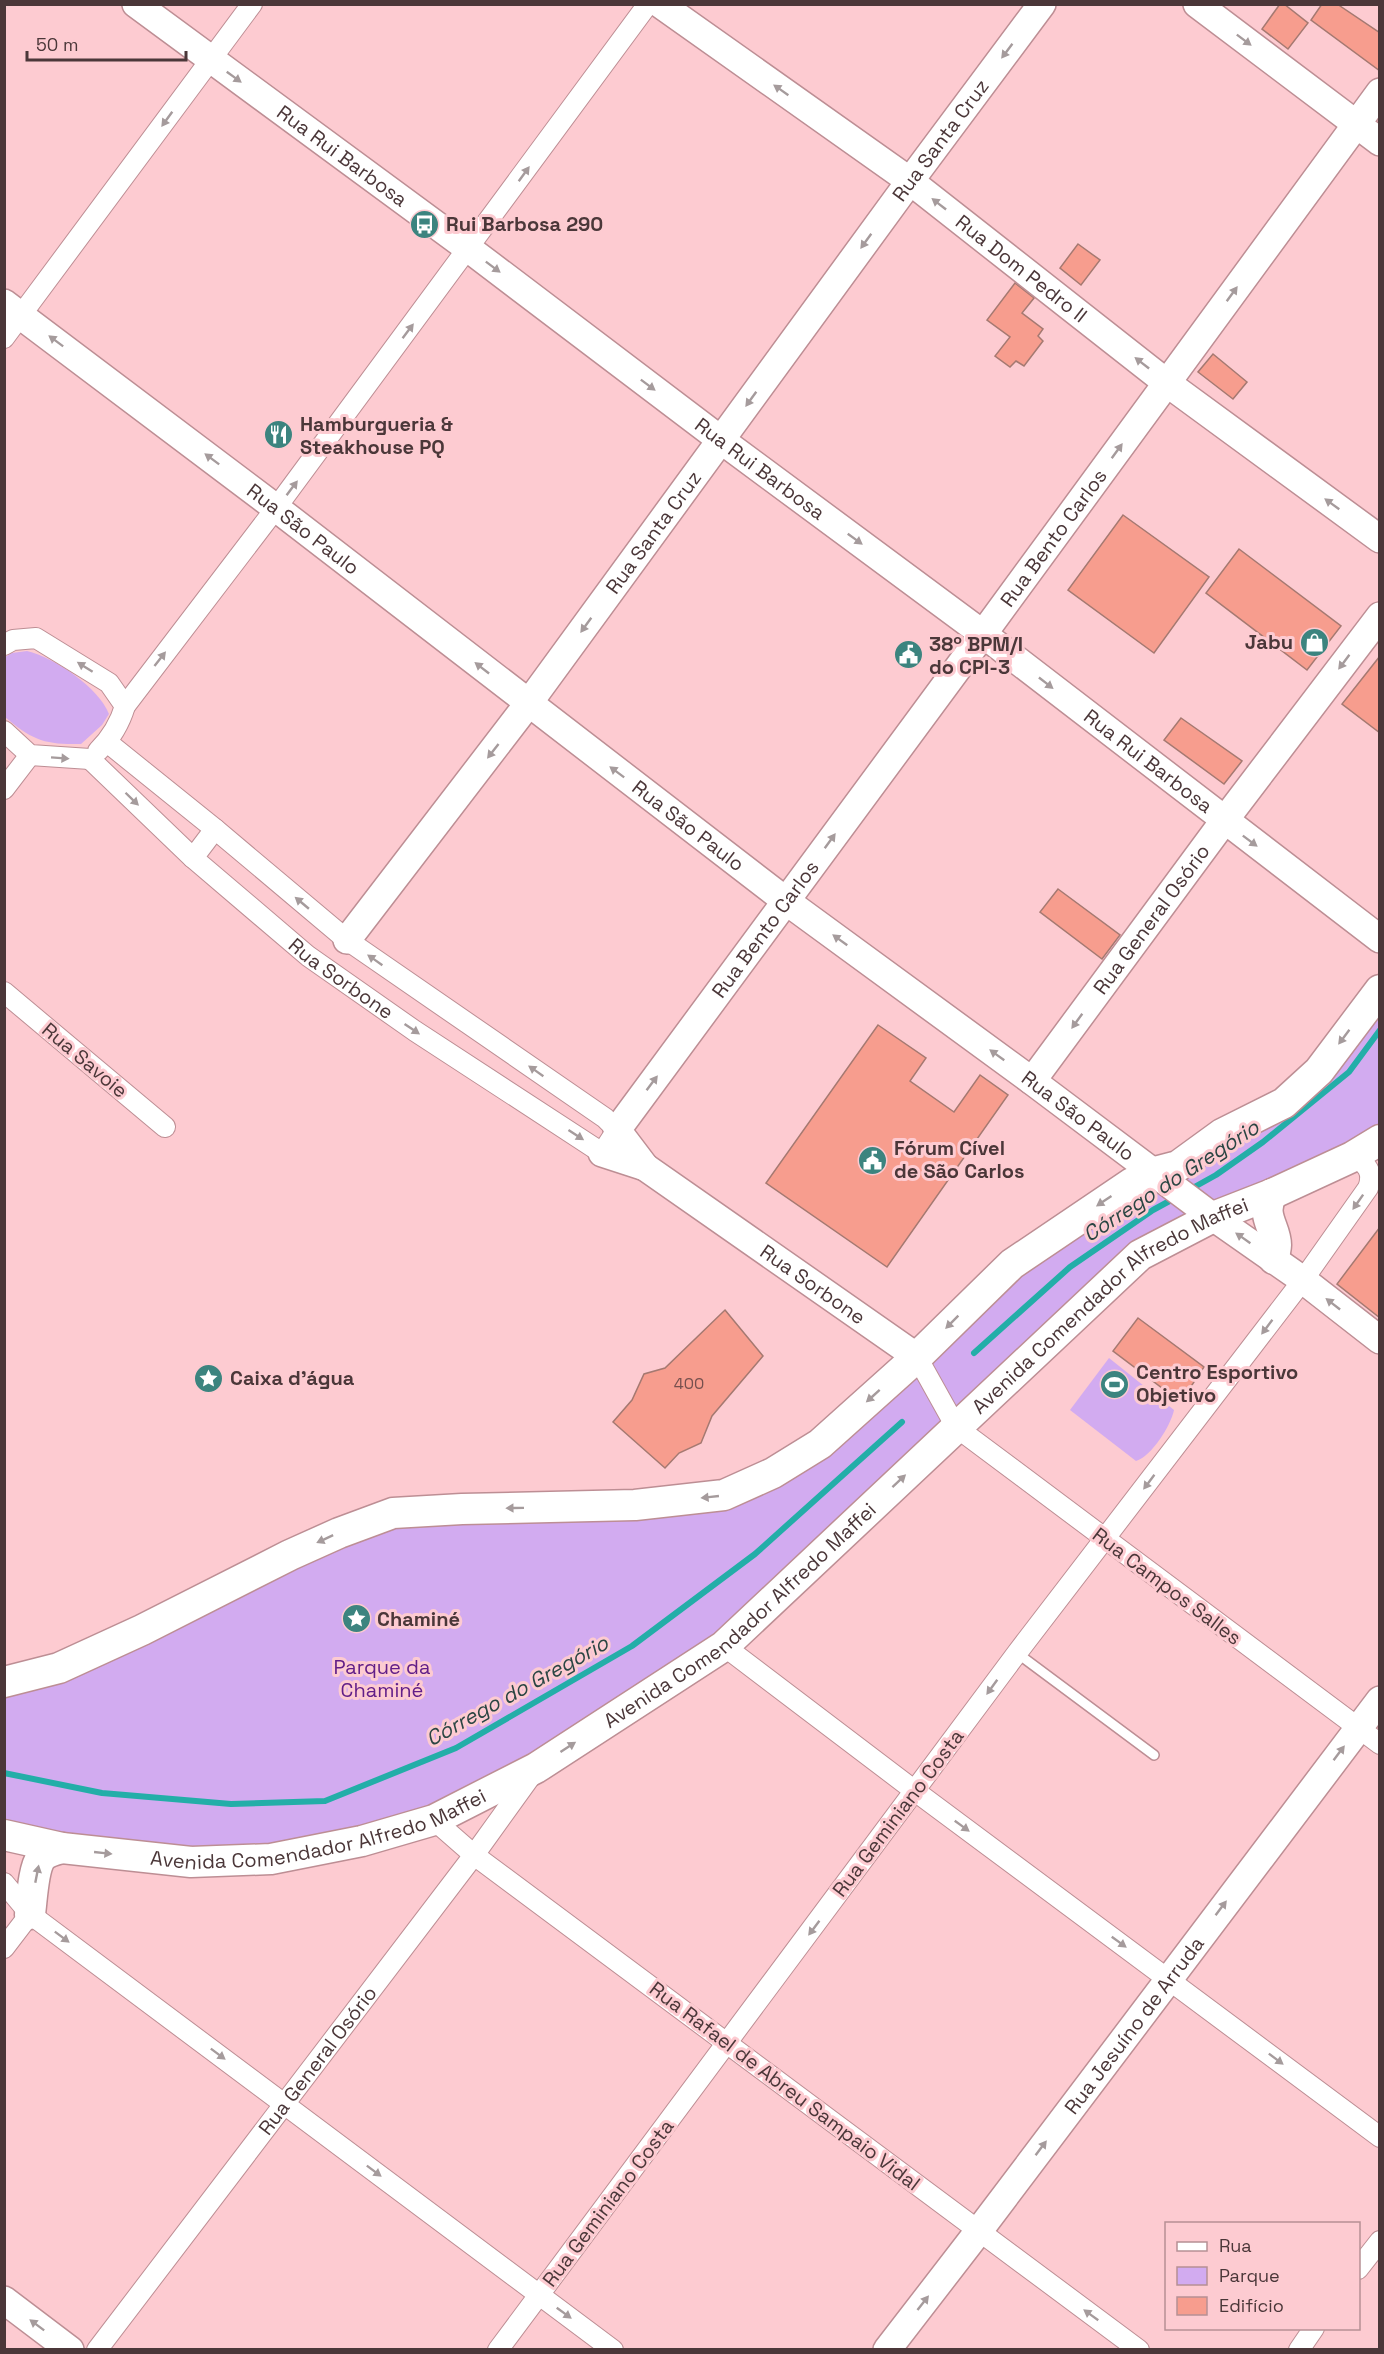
<svg xmlns="http://www.w3.org/2000/svg" width="1384" height="2354" font-family="'Space Grotesk',sans-serif">
  <style>
    .green { fill: #d2abf0 }
    .lines { fill: none; stroke-linecap: round; stroke-linejoin: round }
    .stream { stroke: #23aea8; stroke-width: 6 }
    .building { fill: #f79d8e; stroke: #a57971; stroke-width: 1.5 }
    .lane-casing { stroke: #bd8e94; stroke-width: 12 }
    .street-casing { stroke: #bd8e94; stroke-width: 22 }
    .secondary-casing { stroke: #bd8e94; stroke-width: 30 }
    .primary-casing { stroke: #bd8e94; stroke-width: 33 }
    .lane { stroke: #fff; stroke-width: 9 }
    .street { stroke: #fff; stroke-width: 20 }
    .secondary { stroke: #fff; stroke-width: 27 }
    .primary { stroke: #fff; stroke-width: 30 }
    .oneway { fill: #a59b9c }
    .labels { text-anchor: middle; stroke-width: 6; stroke-linejoin: round; paint-order: stroke }
    .number-label { font-size: 16px; fill: #76504e }
    .street-label { font-size: 20px; fill: #4b3739; stroke: #fdcbd1 }
    .poi-label { font-size: 20px; font-weight: bold; fill: #4b3739; stroke: #fdcbd1; text-anchor: start }
    .park-label { font-size: 20px; fill: #621e88; stroke: #fdcbd1 }
    .water-label { font-size: 21px; font-style: italic; fill: #2a4543; stroke: #fdcbd1 }
  </style>
  <rect width="100%" height="100%" fill="#fdcbd1"/>
  <g class="green">
    <path d="M27 651C55 658 98 687 109 714L102 725 81 744C45 745 32 740 5 717V657L12 653Z"/>
    <polygon points="1379,990 1379,1140 1140,1255 724,1646 434,1820 271,1859 5,1835 5,1682 339,1533 635,1505 773,1473 1012,1264 1284,1103"/>
    <path d="M1109 1358 1174 1410C1171 1425 1152 1456 1136 1461L1070 1410Z"/>
  </g>
  <g class="lines">
    <g class="stream">
      <polyline points="1189,1190 1216,1175 1263,1142 1349,1072 1380,1030"/>
      <polyline points="974,1353 1070,1267 1153,1210 1175,1198"/>
      <polyline points="4,1773 102,1793 231,1804 325,1801 456,1748 632,1646 755,1554 902,1422"/>
    </g>
  </g>
  <g class="building">
    <polygon points="1280,4 1284,4 1308,23 1288,49 1262,29"/>
    <polygon points="1322,4 1337,4 1380,33 1380,71 1311,20"/>
    <polygon points="1078,244 1100,260 1081,285 1060,268"/>
    <polygon points="1015,283 1034,298 1022,313 1043,329 1038,336 1043,341 1024,366 1016,361 1010,367 995,356 1010,337 987,320"/>
    <polygon points="1213,354 1247,382 1233,399 1198,372"/>
    <polygon points="1123,515 1209,577 1154,653 1068,590"/>
    <polygon points="1239,549 1341,626 1307,670 1206,593"/>
    <polygon points="1380,656 1380,733 1342,704"/>
    <polygon points="1181,718 1242,761 1224,784 1164,740"/>
    <polygon points="1058,889 1120,935 1102,959 1040,912"/>
    <polygon points="878,1025 926,1058 910,1081 954,1112 980,1075 1008,1095 887,1267 766,1183"/>
    <polygon points="1380,1227 1380,1318 1337,1284"/>
    <polygon points="725,1310 763,1356 712,1416 701,1443 679,1453 665,1468 613,1422 632,1400 644,1374 665,1368"/>
    <polygon points="1138,1318 1204,1367 1186,1394 1178,1400 1113,1351"/>
  </g>
  <g class="lines">
    <defs>
      <polyline id="lane" points="1017,1653 1154,1755"/>
      <g id="street">
        <polyline points="4,338 252,4"/>
        <path d="M4 645 13 640 36 638 109 683 125 706C120 723 111 738 98 751"/>
        <polyline points="125,706 276,508 648,4"/>
        <polyline points="4,731 30,755 90,759"/>
        <path id="s1" d="M90 759 193 858 308 956 415 1031 602 1153 617 1130 605 1118 347 940 215 829 107 742"/>
        <polyline points="4,789 30,755"/>
        <polyline points="193,858 215,829"/>
        <polyline points="4,992 165,1127"/>
        <polyline points="917,1357 956,1427 1380,1744"/>
        <polyline points="724,1646 915,1791 1380,2137"/>
        <polyline points="434,1820 474,1855 1139,2350"/>
        <polyline points="4,1883 30,1914 613,2350"/>
        <polyline points="4,1948 30,1914"/>
        <polyline points="1358,2269 1380,2241"/>
        <path id="s2" d="M97 2350 474 1855 533 1773"/>
        <path d="M498 2350 1017 1653 1303 1280 1368 1188C1374 1173 1367 1162 1352 1157"/>
        <polyline points="1299,2350 1314,2328"/>
      </g>
      <g id="secondary">
        <path id="s3" d="M136 4 469 249 721 440 983 634 1380 939"/>
        <path id="s4" d="M660 4 910 181 1167 383 1380 539"/>
        <polyline points="1197,4 1380,142"/>
        <path id="s5" d="M4 303 276 508 786 901 1032 1081 1213 1217 1303 1280 1380 1340"/>
        <path id="s6" d="M347 940 528 704 910 181 1042 4"/>
        <path id="s7" d="M1032 1081 1224 821 1380 616"/>
        <path id="s8" d="M602 1153 645 1167 917 1357"/>
        <path id="s9" d="M645 1167 617 1130 983 634 1380 92"/>
        <polyline points="4,2300 70,2350"/>
        <path id="s10" d="M887 2350 978 2232 1380 1700"/>
      </g>
      <g id="primary">
        <path d="M1272 1194C1260 1216 1276 1227 1276 1245 1276 1249 1274 1255 1274 1259"/>
        <polyline points="4,1682 59,1668 142,1630 290,1555 339,1533 393,1513 462,1509 635,1505 724,1495 773,1473 820,1444 917,1357 1012,1264 1132,1183 1155,1172 1178,1166 1222,1134 1284,1103 1319,1071 1380,990"/>
        <path id="s11" d="M4 1835 62 1848 191 1862 271 1859 362 1841 434 1820 536 1768 724 1646 1140 1255 1213 1217 1272 1194 1352 1157 1380 1140"/>
        <path d="M30 1914C32 1900 33 1869 41 1858 46 1852 55 1850 62 1848"/>
      </g>
    </defs>
    <use href="#lane" class="lane-casing"/>
    <use href="#street" class="street-casing"/>
    <use href="#secondary" class="secondary-casing"/>
    <use href="#primary" class="primary-casing"/>
    <use href="#lane" class="lane"/>
    <use href="#street" class="street"/>
    <use href="#secondary" class="secondary"/>
    <use href="#primary" class="primary"/>
  </g>
  <defs><path id="oneway-solid" d="M-6-.8H1V-3.2L6.5 0L1 3.2V.8H-6Z" transform="scale(1.5)"/></defs>
  <g class="oneway">
    <use href="#oneway-solid" transform="translate(1244 40) rotate(37)"/>
    <use href="#oneway-solid" transform="translate(1007 51) rotate(127)"/>
    <use href="#oneway-solid" transform="translate(234 77) rotate(36)"/>
    <use href="#oneway-solid" transform="translate(781 90) rotate(-145)"/>
    <use href="#oneway-solid" transform="translate(167 119) rotate(126)"/>
    <use href="#oneway-solid" transform="translate(524 174) rotate(-54)"/>
    <use href="#oneway-solid" transform="translate(939 204) rotate(-142)"/>
    <use href="#oneway-solid" transform="translate(866 241) rotate(126)"/>
    <use href="#oneway-solid" transform="translate(493 267) rotate(37)"/>
    <use href="#oneway-solid" transform="translate(1232 294) rotate(-54)"/>
    <use href="#oneway-solid" transform="translate(408 331) rotate(-53)"/>
    <use href="#oneway-solid" transform="translate(56 341) rotate(-143)"/>
    <use href="#oneway-solid" transform="translate(1142 363) rotate(-142)"/>
    <use href="#oneway-solid" transform="translate(648 385) rotate(37)"/>
    <use href="#oneway-solid" transform="translate(751 399) rotate(126)"/>
    <use href="#oneway-solid" transform="translate(1117 451) rotate(-54)"/>
    <use href="#oneway-solid" transform="translate(212 459) rotate(-143)"/>
    <use href="#oneway-solid" transform="translate(292 488) rotate(-53)"/>
    <use href="#oneway-solid" transform="translate(1332 504) rotate(-144)"/>
    <use href="#oneway-solid" transform="translate(855 539) rotate(36)"/>
    <use href="#oneway-solid" transform="translate(586 625) rotate(126)"/>
    <use href="#oneway-solid" transform="translate(160 659) rotate(-52)"/>
    <use href="#oneway-solid" transform="translate(1344 662) rotate(127)"/>
    <use href="#oneway-solid" transform="translate(85 667) rotate(-148)"/>
    <use href="#oneway-solid" transform="translate(482 668) rotate(-142)"/>
    <use href="#oneway-solid" transform="translate(1046 683) rotate(38)"/>
    <use href="#oneway-solid" transform="translate(493 751) rotate(128)"/>
    <use href="#oneway-solid" transform="translate(60 758) rotate(4)"/>
    <use href="#oneway-solid" transform="translate(617 772) rotate(-143)"/>
    <use href="#oneway-solid" transform="translate(132 799) rotate(44)"/>
    <use href="#oneway-solid" transform="translate(830 841) rotate(-54)"/>
    <use href="#oneway-solid" transform="translate(1250 841) rotate(37)"/>
    <use href="#oneway-solid" transform="translate(302 903) rotate(-140)"/>
    <use href="#oneway-solid" transform="translate(840 940) rotate(-144)"/>
    <use href="#oneway-solid" transform="translate(375 960) rotate(-145)"/>
    <use href="#oneway-solid" transform="translate(1077 1021) rotate(126)"/>
    <use href="#oneway-solid" transform="translate(412 1029) rotate(34)"/>
    <use href="#oneway-solid" transform="translate(1344 1037) rotate(127)"/>
    <use href="#oneway-solid" transform="translate(997 1055) rotate(-144)"/>
    <use href="#oneway-solid" transform="translate(536 1071) rotate(-145)"/>
    <use href="#oneway-solid" transform="translate(652 1083) rotate(-53)"/>
    <use href="#oneway-solid" transform="translate(576 1135) rotate(33)"/>
    <use href="#oneway-solid" transform="translate(1104 1201) rotate(146)"/>
    <use href="#oneway-solid" transform="translate(1358 1202) rotate(125)"/>
    <use href="#oneway-solid" transform="translate(1243 1238) rotate(-145)"/>
    <use href="#oneway-solid" transform="translate(1333 1304) rotate(-142)"/>
    <use href="#oneway-solid" transform="translate(952 1322) rotate(135)"/>
    <use href="#oneway-solid" transform="translate(1267 1327) rotate(127)"/>
    <use href="#oneway-solid" transform="translate(873 1396) rotate(138)"/>
    <use href="#oneway-solid" transform="translate(899 1481) rotate(-43)"/>
    <use href="#oneway-solid" transform="translate(1149 1482) rotate(127)"/>
    <use href="#oneway-solid" transform="translate(710 1497) rotate(174)"/>
    <use href="#oneway-solid" transform="translate(515 1508) rotate(179)"/>
    <use href="#oneway-solid" transform="translate(325 1539) rotate(155)"/>
    <use href="#oneway-solid" transform="translate(992 1687) rotate(126)"/>
    <use href="#oneway-solid" transform="translate(568 1747) rotate(-33)"/>
    <use href="#oneway-solid" transform="translate(1339 1753) rotate(-53)"/>
    <use href="#oneway-solid" transform="translate(962 1826) rotate(36)"/>
    <use href="#oneway-solid" transform="translate(103 1853) rotate(6)"/>
    <use href="#oneway-solid" transform="translate(37 1874) rotate(-79)"/>
    <use href="#oneway-solid" transform="translate(1221 1908) rotate(-53)"/>
    <use href="#oneway-solid" transform="translate(814 1928) rotate(127)"/>
    <use href="#oneway-solid" transform="translate(62 1937) rotate(37)"/>
    <use href="#oneway-solid" transform="translate(1119 1942) rotate(36)"/>
    <use href="#oneway-solid" transform="translate(218 2054) rotate(37)"/>
    <use href="#oneway-solid" transform="translate(1276 2059) rotate(37)"/>
    <use href="#oneway-solid" transform="translate(1041 2148) rotate(-53)"/>
    <use href="#oneway-solid" transform="translate(374 2171) rotate(37)"/>
    <use href="#oneway-solid" transform="translate(923 2303) rotate(-52)"/>
    <use href="#oneway-solid" transform="translate(564 2313) rotate(36)"/>
    <use href="#oneway-solid" transform="translate(1091 2315) rotate(-144)"/>
    <use href="#oneway-solid" transform="translate(37 2325) rotate(-143)"/>
  </g>
  <defs>
    <symbol id="bus-disc" viewBox="-11 -11 22 22"><circle r="9.5" fill="#3c847f" stroke="#fdcbd1"/><path d="M-5-6H5V4H4V6H2V4H-2V6H-4V4H-5ZM-3.5-4V0h7V-4ZM-3.5 1.2v1.5H-2V1.2ZM2 1.2v1.5H3.5V1.2Z" fill="#fff"/></symbol>
    <symbol id="restaurant-disc" viewBox="-11 -11 22 22"><circle r="9.5" fill="#3c847f" stroke="#fdcbd1"/><path d="M-5-6h1v4h1v-4h1v4h1v-4h1v5L-1.5 .5V6h-2V.5L-5-1ZM5-6V6H3V1.5H1.5Q1.5-4 5-6Z" fill="#fff"/></symbol>
    <symbol id="shop-disc" viewBox="-11 -11 22 22"><circle r="9.5" fill="#3c847f" stroke="#fdcbd1"/><path d="M-5-2.5h2.3a2.7 3.5 0 0 1 5.4 0H5L5.5 6h-11ZM-1.5-2.5h3a1.5 2.3 0 0 0-3 0Z" fill="#fff"/></symbol>
    <symbol id="civic-disc" viewBox="-11 -11 22 22"><circle r="9.5" fill="#3c847f" stroke="#fdcbd1"/><path d="M-.6-6.5H3V-4.5H.6V-3L4-1V1h2V6H-6V1h2V-1L-.6-3ZM-1.2 2.5V6h2.4V2.5Z" fill="#fff"/></symbol>
    <symbol id="sight-disc" viewBox="-11 -11 22 22"><circle r="9.5" fill="#3c847f" stroke="#fdcbd1"/><path d="M0-6L1.8-2.2L6-1.7L2.9 1.2L3.7 5.4L0 3.3L-3.7 5.4L-2.9 1.2L-6-1.7L-1.8-2.2Z" fill="#fff"/></symbol>
    <symbol id="stadium-disc" viewBox="-11 -11 22 22"><circle r="9.5" fill="#3c847f" stroke="#fdcbd1"/><path d="M0-5a6.5 5 0 1 0 0 10a6.5 5 0 1 0 0-10ZM-3.5-1.8h7v3.6h-7Z" fill="#fff"/></symbol>
  </defs>
  <g fill-rule="evenodd">
    <use href="#bus-disc" x="408" y="208" width="33" height="33"/>
    <use href="#restaurant-disc" x="262" y="418" width="33" height="33"/>
    <use href="#shop-disc" x="1298" y="626" width="33" height="33"/>
    <use href="#civic-disc" x="892" y="638" width="33" height="33"/>
    <use href="#civic-disc" x="856" y="1144" width="33" height="33"/>
    <use href="#sight-disc" x="192" y="1362" width="33" height="33"/>
    <use href="#stadium-disc" x="1098" y="1368" width="33" height="33"/>
    <use href="#sight-disc" x="340" y="1602" width="33" height="33"/>
  </g>
  <g class="labels">
    <g class="number-label">
      <text x="689" y="1389">400</text>
    </g>
    <g class="street-label">
      <text dy="7" stroke="none"><textPath href="#s6" startOffset="996">Rua Santa Cruz</textPath></text>
      <text dy="7" stroke="none"><textPath href="#s3" startOffset="256">Rua Rui Barbosa</textPath></text>
      <text dy="7" stroke="none"><textPath href="#s4" startOffset="448">Rua Dom Pedro II</textPath></text>
      <text dy="7" stroke="none"><textPath href="#s3" startOffset="778">Rua Rui Barbosa</textPath></text>
      <text dy="7" stroke="none"><textPath href="#s5" startOffset="375">Rua São Paulo</textPath></text>
      <text dy="7" stroke="none"><textPath href="#s6" startOffset="510">Rua Santa Cruz</textPath></text>
      <text dy="7" stroke="none"><textPath href="#s9" startOffset="782">Rua Bento Carlos</textPath></text>
      <text dy="7" stroke="none"><textPath href="#s3" startOffset="1264">Rua Rui Barbosa</textPath></text>
      <text dy="7" stroke="none"><textPath href="#s5" startOffset="861">Rua São Paulo</textPath></text>
      <text dy="7" stroke="none"><textPath href="#s7" startOffset="201">Rua General Osório</textPath></text>
      <text dy="7" stroke="none"><textPath href="#s9" startOffset="296">Rua Bento Carlos</textPath></text>
      <text dy="7" stroke="none"><textPath href="#s1" startOffset="334">Rua Sorbone</textPath></text>
      <text transform="translate(85 1060) rotate(40)" y="7">Rua Savoie</text>
      <text dy="7" stroke="none"><textPath href="#s5" startOffset="1347">Rua São Paulo</textPath></text>
      <text dy="7" stroke="none"><textPath href="#s8" startOffset="250">Rua Sorbone</textPath></text>
      <text dy="7" stroke="none"><textPath href="#s11" startOffset="1293">Avenida Comendador Alfredo Maffei</textPath></text>
      <text transform="translate(1167 1586) rotate(37)" y="7">Rua Campos Salles</text>
      <text dy="7" stroke="none"><textPath href="#s11" startOffset="807">Avenida Comendador Alfredo Maffei</textPath></text>
      <text transform="translate(898 1813) rotate(-53)" y="7">Rua Geminiano Costa</text>
      <text dy="7" stroke="none"><textPath href="#s11" startOffset="321">Avenida Comendador Alfredo Maffei</textPath></text>
      <text dy="7" stroke="none"><textPath href="#s10" startOffset="408">Rua Jesuíno de Arruda</textPath></text>
      <text dy="7" stroke="none"><textPath href="#s2" startOffset="364">Rua General Osório</textPath></text>
      <text transform="translate(785 2086) rotate(37)" y="7">Rua Rafael de Abreu Sampaio Vidal</text>
      <text transform="translate(608 2203) rotate(-53)" y="7">Rua Geminiano Costa</text>
    </g>
    <g class="poi-label">
      <text x="446" y="231">Rui Barbosa 290</text>
      <text x="300" y="431">Hamburgueria &amp;<tspan x="300" dy="23">Steakhouse PQ</tspan></text>
      <text x="1293" y="649" text-anchor="end">Jabu</text>
      <text x="929" y="651">38º BPM/I<tspan x="929" dy="23">do CPI-3</tspan></text>
      <text x="894" y="1155">Fórum Cível<tspan x="894" dy="23">de São Carlos</tspan></text>
      <text x="1136" y="1379">Centro Esportivo<tspan x="1136" dy="23">Objetivo</tspan></text>
      <text x="230" y="1385">Caixa d'água</text>
      <text x="377" y="1626">Chaminé</text>
    </g>
    <g class="park-label">
      <text x="382" y="1674">Parque da<tspan x="382" dy="23">Chaminé</tspan></text>
    </g>
    <g class="water-label">
      <text transform="translate(1171 1181) rotate(-33)" y="7">Córrego do Gregório</text>
      <text transform="translate(517 1691) rotate(-29)" y="7">Córrego do Gregório</text>
    </g>
  </g>
  <rect width="1384" height="2354" fill="none" stroke="#4b3739" stroke-width="12"/>
  <rect x="1165" y="2222" width="195" height="108" fill="#fdcbd1" stroke="#b69094" stroke-width="1.5"/>
  <rect x="1177" y="2242" width="30" height="9" fill="#ffffff" stroke="#b69094" stroke-width="1.5"/>
  <text x="1219" y="2252" font-size="18" fill="#4b3739">Rua</text>
  <rect x="1177" y="2267" width="30" height="18" fill="#d2abf0" stroke="#b69094" stroke-width="1.5"/>
  <text x="1219" y="2282" font-size="18" fill="#4b3739">Parque</text>
  <rect x="1177" y="2297" width="30" height="18" fill="#f79d8e" stroke="#b69094" stroke-width="1.5"/>
  <text x="1219" y="2312" font-size="18" fill="#4b3739">Edifício</text>
  <path d="M27 51v9h159v-9" fill="none" stroke="#4b3739" stroke-width="3"/>
  <text x="36" y="51" font-size="18" fill="#4b3739" stroke="#fdcbd1" stroke-width="4.5" paint-order="stroke">50 m</text>
</svg>
